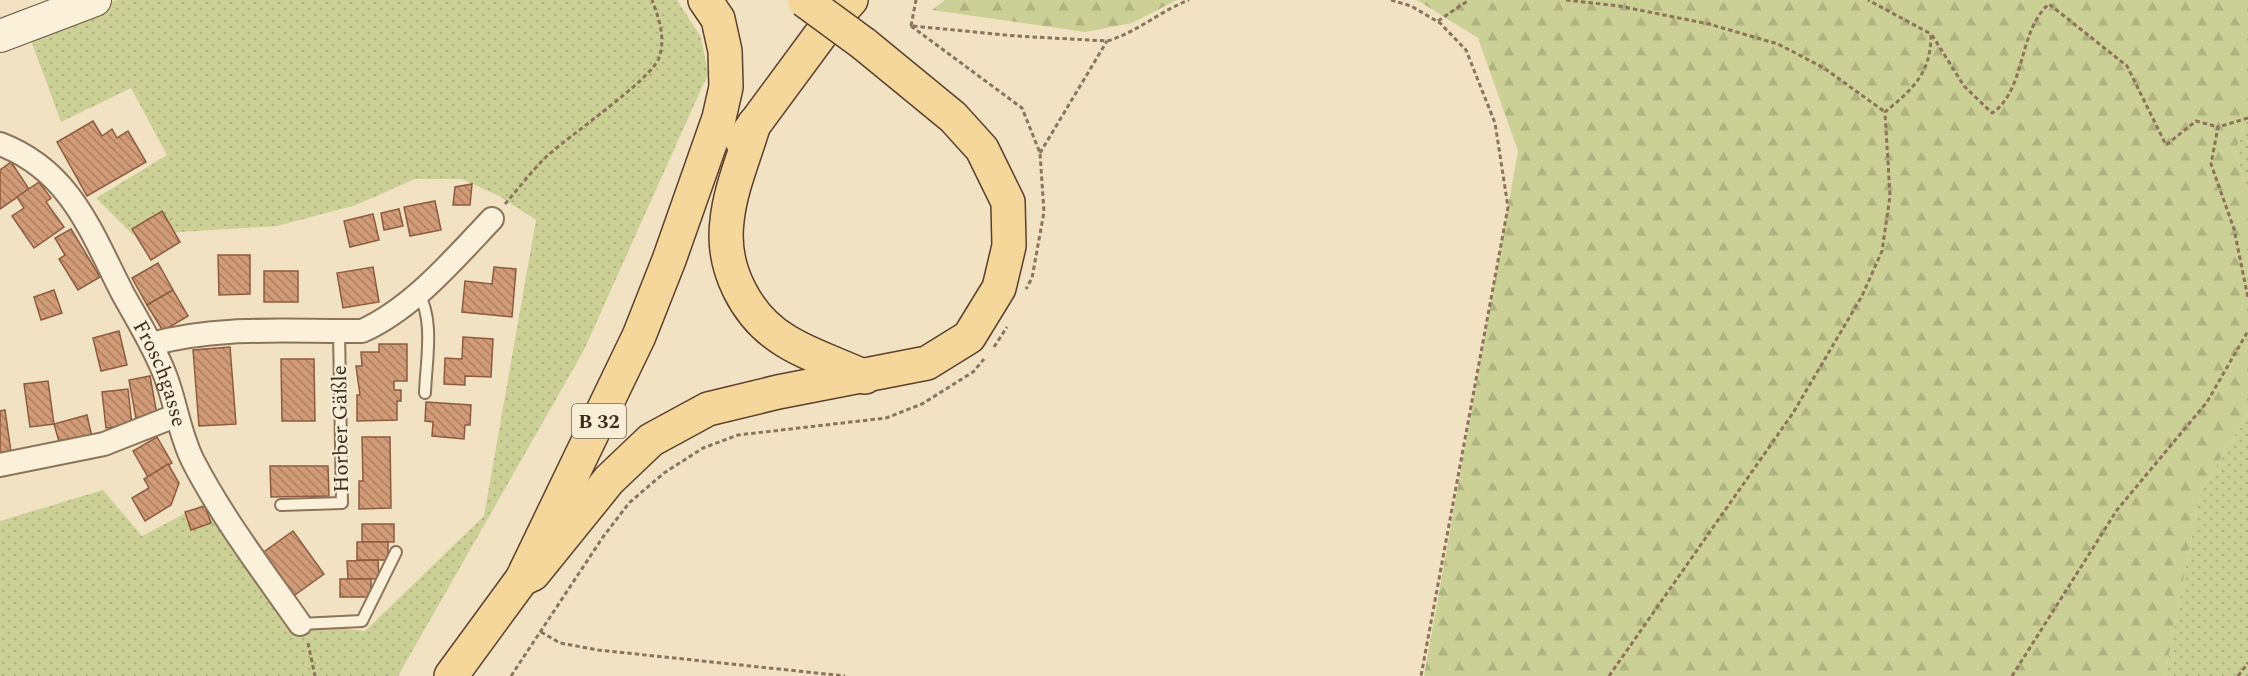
<svg xmlns="http://www.w3.org/2000/svg" width="2248" height="676" font-family="Spectral,serif">
  <style>
    .grass { fill: url(#grass-dots) }
    .forest { fill: url(#forest-firs) }
    .building { fill: url(#building-back-hatch); stroke: #8e5b3e; stroke-width: 1.5 }
    .lines { fill: none; stroke-linecap: round; stroke-linejoin: round }
    .lane-casing { stroke: #8d7359; stroke-width: 14 }
    .street-casing { stroke: #8d7359; stroke-width: 26 }
    .secondary-casing { stroke: #6f543c; stroke-width: 34 }
    .primary-casing { stroke: #5b412e; stroke-width: 36 }
    .path { stroke: #8d7359; stroke-width: 3; stroke-dasharray: 4.5 3; stroke-linecap: butt }
    .lane { stroke: #fbf0d9; stroke-width: 10 }
    .street { stroke: #fbf0d9; stroke-width: 22 }
    .secondary { stroke: #fbf0d9; stroke-width: 32 }
    .primary { stroke: #f6d79b; stroke-width: 33 }
    .primary-bridge-casing { stroke: #5b412e; stroke-width: 36; stroke-linecap: butt }
    .primary-bridge { stroke: #f6d79b; stroke-width: 33 }
    .labels { text-anchor: middle; stroke-width: 4.5; stroke-linejoin: round; paint-order: stroke }
    .shield { fill: #f8edd5; stroke: #746655; stroke-width: 1.5 }
    .shield-label { font-size: 20px; font-weight: bold; fill: #3c2c1e }
    .street-label { font-size: 21px; fill: #3c2c1e; stroke: #f8edd5 }
  </style>
  <defs>
    <pattern id="grass-dots" width="8" height="8" patternUnits="userSpaceOnUse" patternTransform="scale(1.5)"><rect width="8" height="8" fill="#cbd097"/><path d="M2 2h.1M6 6h.1" fill="none" stroke="#afb382" stroke-width="1.8" stroke-linecap="round"/></pattern>
    <pattern id="forest-firs" width="22" height="20" patternUnits="userSpaceOnUse" patternTransform="scale(1.5)"><rect width="22" height="20" fill="#cbd097"/><path d="M5 1l3.5 6h-7zM16 11l3.5 6h-7z" fill="#afb382"/></pattern>
    <pattern id="building-back-hatch" width="6" height="6" patternUnits="userSpaceOnUse" patternTransform="scale(1.5)"><rect width="6" height="6" fill="#d19b78"/><path d="M-1 5l2 2M0 0l6 6M5-1l2 2" fill="none" stroke="#ab7f62"/></pattern>
  </defs>
  <rect width="100%" height="100%" fill="#f1e2c4"/>
  <g class="grass">
    <polygon points="117,0 677,0 701,37 708,74 584,350 398,676 0,676 0,521 103,490 142,536 224,493 301,623 365,631 484,516 536,220 499,196 462,179 415,179 356,205 277,226 133,235 96,198 167,155 131,88 61,122 31,40 100,5"/>
    <polygon points="2248,117 2248,192 2235,152"/>
    <polygon points="2248,413 2248,676 2165,676 2200,493"/>
  </g>
  <g class="forest">
    <polygon points="945,0 1177,0 1132,23 1085,32 932,10"/>
    <polygon points="1417,0 2248,0 2248,117 2235,152 2248,192 2248,413 2200,493 2165,676 1424,676 1518,151 1478,38"/>
  </g>
  <g class="building">
    <polygon points="93,121 102,136 112,129 117,138 128,131 146,162 87,196 57,142"/>
    <polygon points="11,162 29,189 0,209 0,170"/>
    <polygon points="39,182 51,198 46,202 64,227 34,248 12,216 24,208 17,197"/>
    <polygon points="472,184 470,205 453,205 455,187"/>
    <polygon points="435,201 441,230 410,236 404,207"/>
    <polygon points="399,209 403,226 384,230 381,213"/>
    <polygon points="162,211 180,242 151,260 132,229"/>
    <polygon points="373,214 379,240 350,247 344,221"/>
    <polygon points="71,229 100,277 78,290 59,259 65,255 55,238"/>
    <polygon points="218,255 250,255 250,294 219,295"/>
    <polygon points="158,263 173,290 147,305 132,278"/>
    <polygon points="373,267 379,302 343,308 337,273"/>
    <polygon points="494,267 516,269 512,317 462,312 465,281 492,284"/>
    <rect x="264" y="271" width="34" height="31"/>
    <polygon points="54,290 62,313 41,320 34,297"/>
    <polygon points="173,290 188,316 163,331 147,305"/>
    <polygon points="119,331 127,365 101,371 93,338"/>
    <polygon points="463,337 493,339 491,377 465,376 465,385 444,384 445,358 462,359"/>
    <polygon points="379,344 407,344 407,381 394,381 394,390 401,390 401,401 397,401 397,420 357,421 357,395 360,395 356,366 362,366 361,352 379,352"/>
    <polygon points="230,347 236,424 199,426 193,350"/>
    <polygon points="281,359 314,359 315,421 282,421"/>
    <polygon points="150,376 158,420 137,424 129,380"/>
    <polygon points="48,381 54,424 30,427 24,384"/>
    <polygon points="128,389 132,425 106,428 102,392"/>
    <polygon points="426,402 471,405 470,425 465,425 464,439 432,436 433,422 425,421"/>
    <polygon points="5,410 11,452 0,453 0,411"/>
    <polygon points="87,415 92,437 60,445 54,424"/>
    <polygon points="157,437 172,463 148,477 133,451"/>
    <polygon points="362,437 390,437 391,508 359,509 359,481 363,481"/>
    <polygon points="168,464 179,483 171,505 145,521 132,498 149,488 144,479"/>
    <polygon points="270,466 328,466 329,496 271,497"/>
    <polygon points="205,506 211,523 191,530 185,512"/>
    <rect x="362" y="524" width="32" height="18"/>
    <polygon points="293,531 324,574 292,597 261,554"/>
    <rect x="357" y="542" width="31" height="18"/>
    <polygon points="378,560 379,579 348,579 347,561"/>
    <rect x="340" y="579" width="31" height="18"/>
  </g>
  <g class="lines">
    <defs>
      <g id="lane">
        <path d="M418 292C435 321 426 361 425 393"/>
        <polyline points="281,505 342,503 339,332"/>
        <polyline points="300,624 362,621 396,552"/>
      </g>
      <g id="street">
        <path id="s1" d="M0 144C71 171 91 232 123 294 138 321 154 346 165 375 176 403 179 433 193 461 223 519 263 571 300 624"/>
        <path d="M151 344C221 325 291 332 362 331 413 308 454 259 492 219"/>
        <polyline points="0,465 104,444 175,416"/>
      </g>
      <polyline id="secondary" points="0,36 95,0"/>
      <g id="primary">
        <path d="M754 124C745 155 730 189 727 221 721 268 746 317 786 341 810 356 840 365 865 377"/>
        <polyline points="742,141 824,30 851,0"/>
        <polyline points="522,579 533,574 609,480 651,440 708,409 778,392 927,363 969,337 999,288 1009,246 1008,202 982,149 953,117 864,44"/>
        <polyline points="451,676 522,579 639,336 669,260 719,118 726,87 725,51 718,19 705,0"/>
      </g>
    </defs>
    <use href="#lane" class="lane-casing"/>
    <use href="#street" class="street-casing"/>
    <use href="#secondary" class="secondary-casing"/>
    <use href="#primary" class="primary-casing"/>
    <g class="path">
      <polyline points="1391,0 1411,6 1440,23 1466,50 1495,123 1508,207 1421,676"/>
      <polyline points="1566,0 1619,6 1709,24 1778,44 1824,68 1885,112"/>
      <polyline points="1438,21 1469,0"/>
      <polyline points="911,26 1022,108 1040,153 1044,212 1032,278 1026,289"/>
      <polyline points="911,26 916,0"/>
      <path d="M913 26 1016 36 1107 41C1136 33 1160 11 1189 0"/>
      <path d="M1932 35 1964 86 1992 113C2026 91 2018 30 2049 4L2127 66 2166 145 2196 121 2218 127"/>
      <polyline points="2248,118 2218,127 2211,164 2234,229 2248,298"/>
      <polyline points="1040,153 1107,41"/>
      <path d="M505 204C518 189 531 172 545 158 568 136 651 80 659 58 666 37 659 19 652 0"/>
      <polyline points="994,347 1007,327"/>
      <polyline points="541,632 560,643 598,650 845,676"/>
      <polyline points="308,643 315,676"/>
      <polyline points="511,676 603,537 629,503 664,473 703,448 738,435 886,418 922,404 973,372 984,359"/>
      <path d="M1609 676 1793 413 1862 296 1882 251 1890 196 1885 112C1914 88 1931 73 1931 34L1868 0"/>
      <polyline points="2012,676 2117,510 2207,402 2248,331"/>
      <polyline points="2238,676 2248,663"/>
    </g>
    <use href="#lane" class="lane"/>
    <use href="#street" class="street"/>
    <use href="#secondary" class="secondary"/>
    <use href="#primary" class="primary"/>
    <defs>
      <polyline id="primary-bridge" points="804,0 864,44"/>
    </defs>
    <use href="#primary-bridge" class="primary-bridge-casing"/>
    <use href="#primary-bridge" class="primary-bridge"/>
  </g>
  <g class="labels">
    <rect class="shield" x="572" y="404" width="54" height="34" rx="4.5"/>
    <g class="shield-label">
      <text x="599" y="428">B 32</text>
    </g>
    <g class="street-label">
      <text dy="7" stroke="none"><textPath href="#s1" startOffset="288">Froschgasse</textPath></text>
      <text transform="translate(340 429) rotate(-91)" y="7">Horber Gäßle</text>
    </g>
  </g>
</svg>
